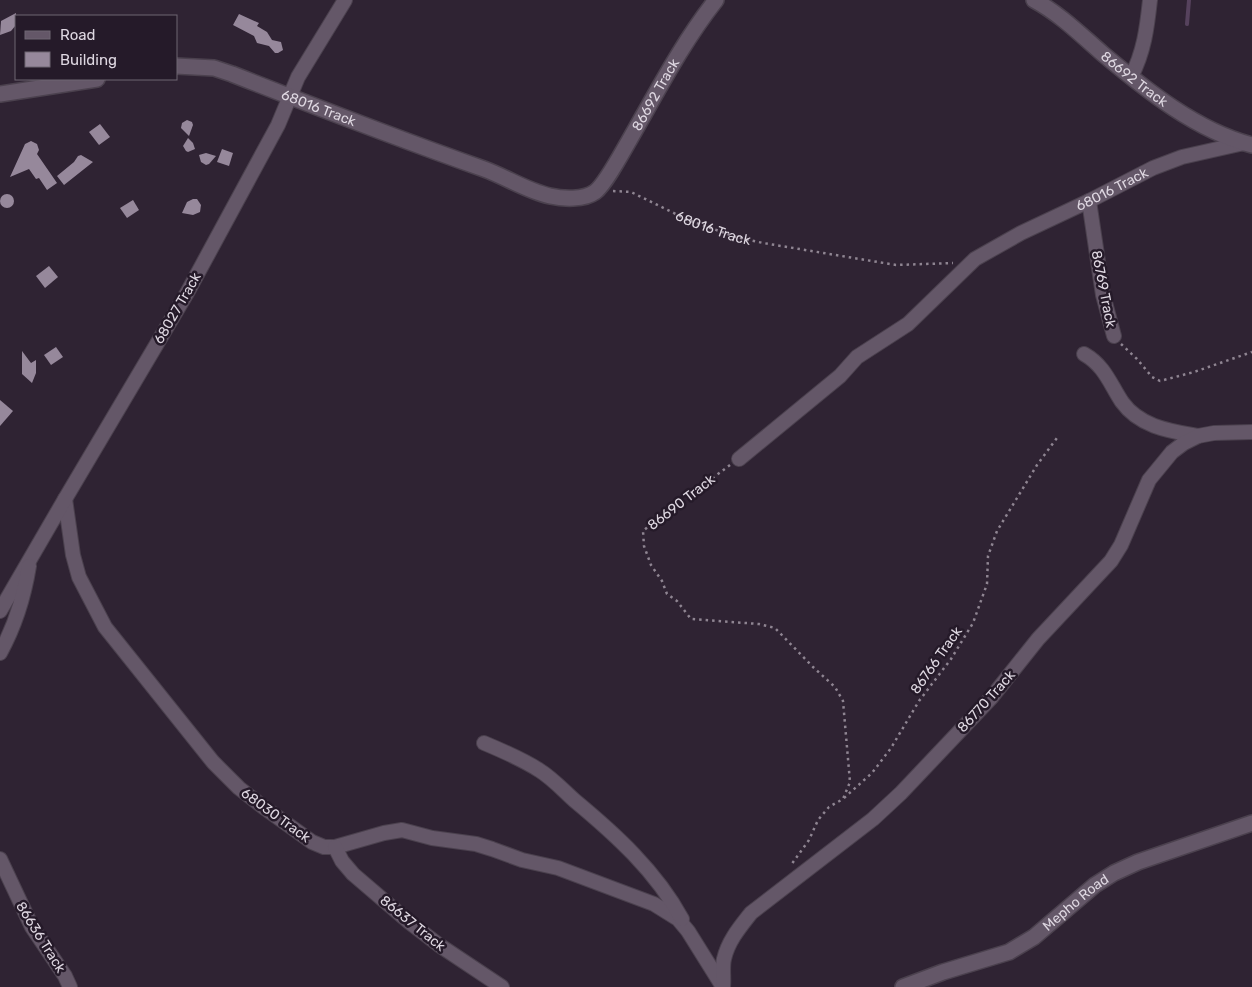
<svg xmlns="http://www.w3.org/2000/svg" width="1252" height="987" font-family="Rubik,sans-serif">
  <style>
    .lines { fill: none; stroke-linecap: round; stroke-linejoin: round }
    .stream { stroke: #56425d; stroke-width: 4 }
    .building { fill: #96889b }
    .minor-casing { stroke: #4b414e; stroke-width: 16 }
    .tertiary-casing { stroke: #4b414e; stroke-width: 18 }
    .path { stroke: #8f8592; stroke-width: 2.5; stroke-dasharray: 2.5 4; stroke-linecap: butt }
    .minor { stroke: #645768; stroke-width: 14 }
    .tertiary { stroke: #645768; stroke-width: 15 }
    .labels { text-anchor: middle; stroke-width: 5; stroke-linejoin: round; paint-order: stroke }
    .street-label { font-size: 14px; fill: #ded7e1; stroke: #251a29 }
  </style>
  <rect width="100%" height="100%" fill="#2f2333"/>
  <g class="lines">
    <polyline class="stream" points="1187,24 1189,0"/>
  </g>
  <g class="building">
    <polygon points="16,13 16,25 11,31 0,35 1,21"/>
    <polygon points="239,14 259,23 257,26 267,32 272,40 281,42 283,50 278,53 275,53 269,46 257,43 254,36 233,25"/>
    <polygon points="187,120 192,122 193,125 189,136 181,128 182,123"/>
    <polygon points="100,124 110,137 99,145 89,132"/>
    <polygon points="188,138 193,143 195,149 188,152 186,151 183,146"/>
    <polygon points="31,141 37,144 39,150 37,154 57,183 47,190 39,178 36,179 29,169 10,177 25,144"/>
    <polygon points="222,149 233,153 229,166 217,162"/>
    <polygon points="206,153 216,156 209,164 206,165 201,162 199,155"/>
    <polygon points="81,155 93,162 64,185 57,176 74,162 78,156"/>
    <circle cx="7" cy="201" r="7"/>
    <polygon points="193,199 197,199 201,205 200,212 193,215 182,213 187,202"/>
    <polygon points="133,200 139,210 127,218 120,208"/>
    <polygon points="49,266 58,277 45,288 36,276"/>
    <polygon points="56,347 63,357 51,365 44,355"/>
    <polygon points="22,351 31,363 36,360 36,373 32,383 22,374"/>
    <polygon points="0,400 13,411 0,426"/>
  </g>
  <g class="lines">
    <defs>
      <g id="minor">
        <path d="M1131 77C1144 52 1147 28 1150 0"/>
        <polyline points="1089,201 1103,295 1114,336"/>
        <path d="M1084 354C1105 366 1110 384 1122 402 1140 427 1170 431 1198 436"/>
        <path id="s2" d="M739 459 840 376 857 357 908 324 975 259 1021 233 1089 201 1153 168 1182 157 1244 143"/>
        <polyline points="65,499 73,555 79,577 105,627 213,762 239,788 262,806 312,842 324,847 335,847 384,833 402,830 432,838 476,844 492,849 522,860 558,868 654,904 678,919 688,931 723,987"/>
        <polyline points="0,611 65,499 187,293 278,125 298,77 345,0"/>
        <path d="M0 653C15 626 24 597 29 566"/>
        <path d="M484 743C503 751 522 759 539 770 552 778 563 790 574 800 615 834 656 871 682 919"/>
        <polyline points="335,847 342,861 353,874 409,922 439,945 502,987"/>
        <polyline points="0,859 32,927 65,976 70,987"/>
        <path d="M723 987C724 978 722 967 724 959 728 941 740 927 751 913L873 819 901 793 991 698 1038 639 1111 561 1121 545 1149 480 1172 452 1184 443 1198 436 1214 433 1252 432"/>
      </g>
      <g id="tertiary">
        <path id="s3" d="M1034 0C1060 14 1081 35 1103 54 1146 90 1197 131 1252 145"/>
        <path id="s4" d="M176 66 214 68 232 74C316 107 399 139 484 169 506 177 527 191 550 196 563 199 584 200 595 192 605 185 623 151 630 139 657 92 682 43 716 0"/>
        <polyline points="0,94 97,79"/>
        <path id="s5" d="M903 987 943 972 1009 952 1034 937 1095 885 1114 873 1138 862 1252 823"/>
      </g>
    </defs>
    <use href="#minor" class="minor-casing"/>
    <use href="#tertiary" class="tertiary-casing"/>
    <g class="path">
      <path id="s1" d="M613 191 631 192 688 220 736 237 763 243 896 265 953 263"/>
      <polyline points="1121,344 1137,359 1152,377 1160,381 1194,372 1252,352"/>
      <polyline points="730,465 650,525 643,531 644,546 651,565 662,581 667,594 677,601 691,619 759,624 775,628 813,667 835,687 843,701 850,782 843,799 829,807 818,820 809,840 791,865"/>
      <polyline points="844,798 872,773 891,748 919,701 951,659 973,623 987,584 988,556 997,531 1037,465 1057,438"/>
    </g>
    <use href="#minor" class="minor"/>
    <use href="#tertiary" class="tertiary"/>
  </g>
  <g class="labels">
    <g class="street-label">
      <text dy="5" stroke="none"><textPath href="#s3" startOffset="128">86692 Track</textPath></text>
      <text dy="5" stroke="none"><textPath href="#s4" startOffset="559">86692 Track</textPath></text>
      <text dy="5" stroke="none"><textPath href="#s4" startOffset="150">68016 Track</textPath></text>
      <text dy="5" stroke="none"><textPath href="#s2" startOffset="464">68016 Track</textPath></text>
      <text dy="5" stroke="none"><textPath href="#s1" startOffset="108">68016 Track</textPath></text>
      <text transform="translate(1104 289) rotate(79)" y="5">86769 Track</text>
      <text transform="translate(177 308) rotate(-60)" y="5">68027 Track</text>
      <text transform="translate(681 502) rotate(-38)" y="5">86690 Track</text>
      <text transform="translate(936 660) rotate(-55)" y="5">86766 Track</text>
      <text transform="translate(986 701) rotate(-48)" y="5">86770 Track</text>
      <text transform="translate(276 815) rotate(36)" y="5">68030 Track</text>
      <text dy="5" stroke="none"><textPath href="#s5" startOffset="195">Mepho Road</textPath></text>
      <text transform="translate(413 923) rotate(39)" y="5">86637 Track</text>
      <text transform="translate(41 937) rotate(58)" y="5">86636 Track</text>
    </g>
  </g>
  <rect x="15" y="15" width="162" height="65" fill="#251a29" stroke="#6f6673"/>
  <rect x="25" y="31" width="25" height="8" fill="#645768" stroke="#6f6673"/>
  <text x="60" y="40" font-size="15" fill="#ded7e1">Road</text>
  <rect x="25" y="52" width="25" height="15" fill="#96889b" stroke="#6f6673"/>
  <text x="60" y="65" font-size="15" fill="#ded7e1">Building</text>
</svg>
